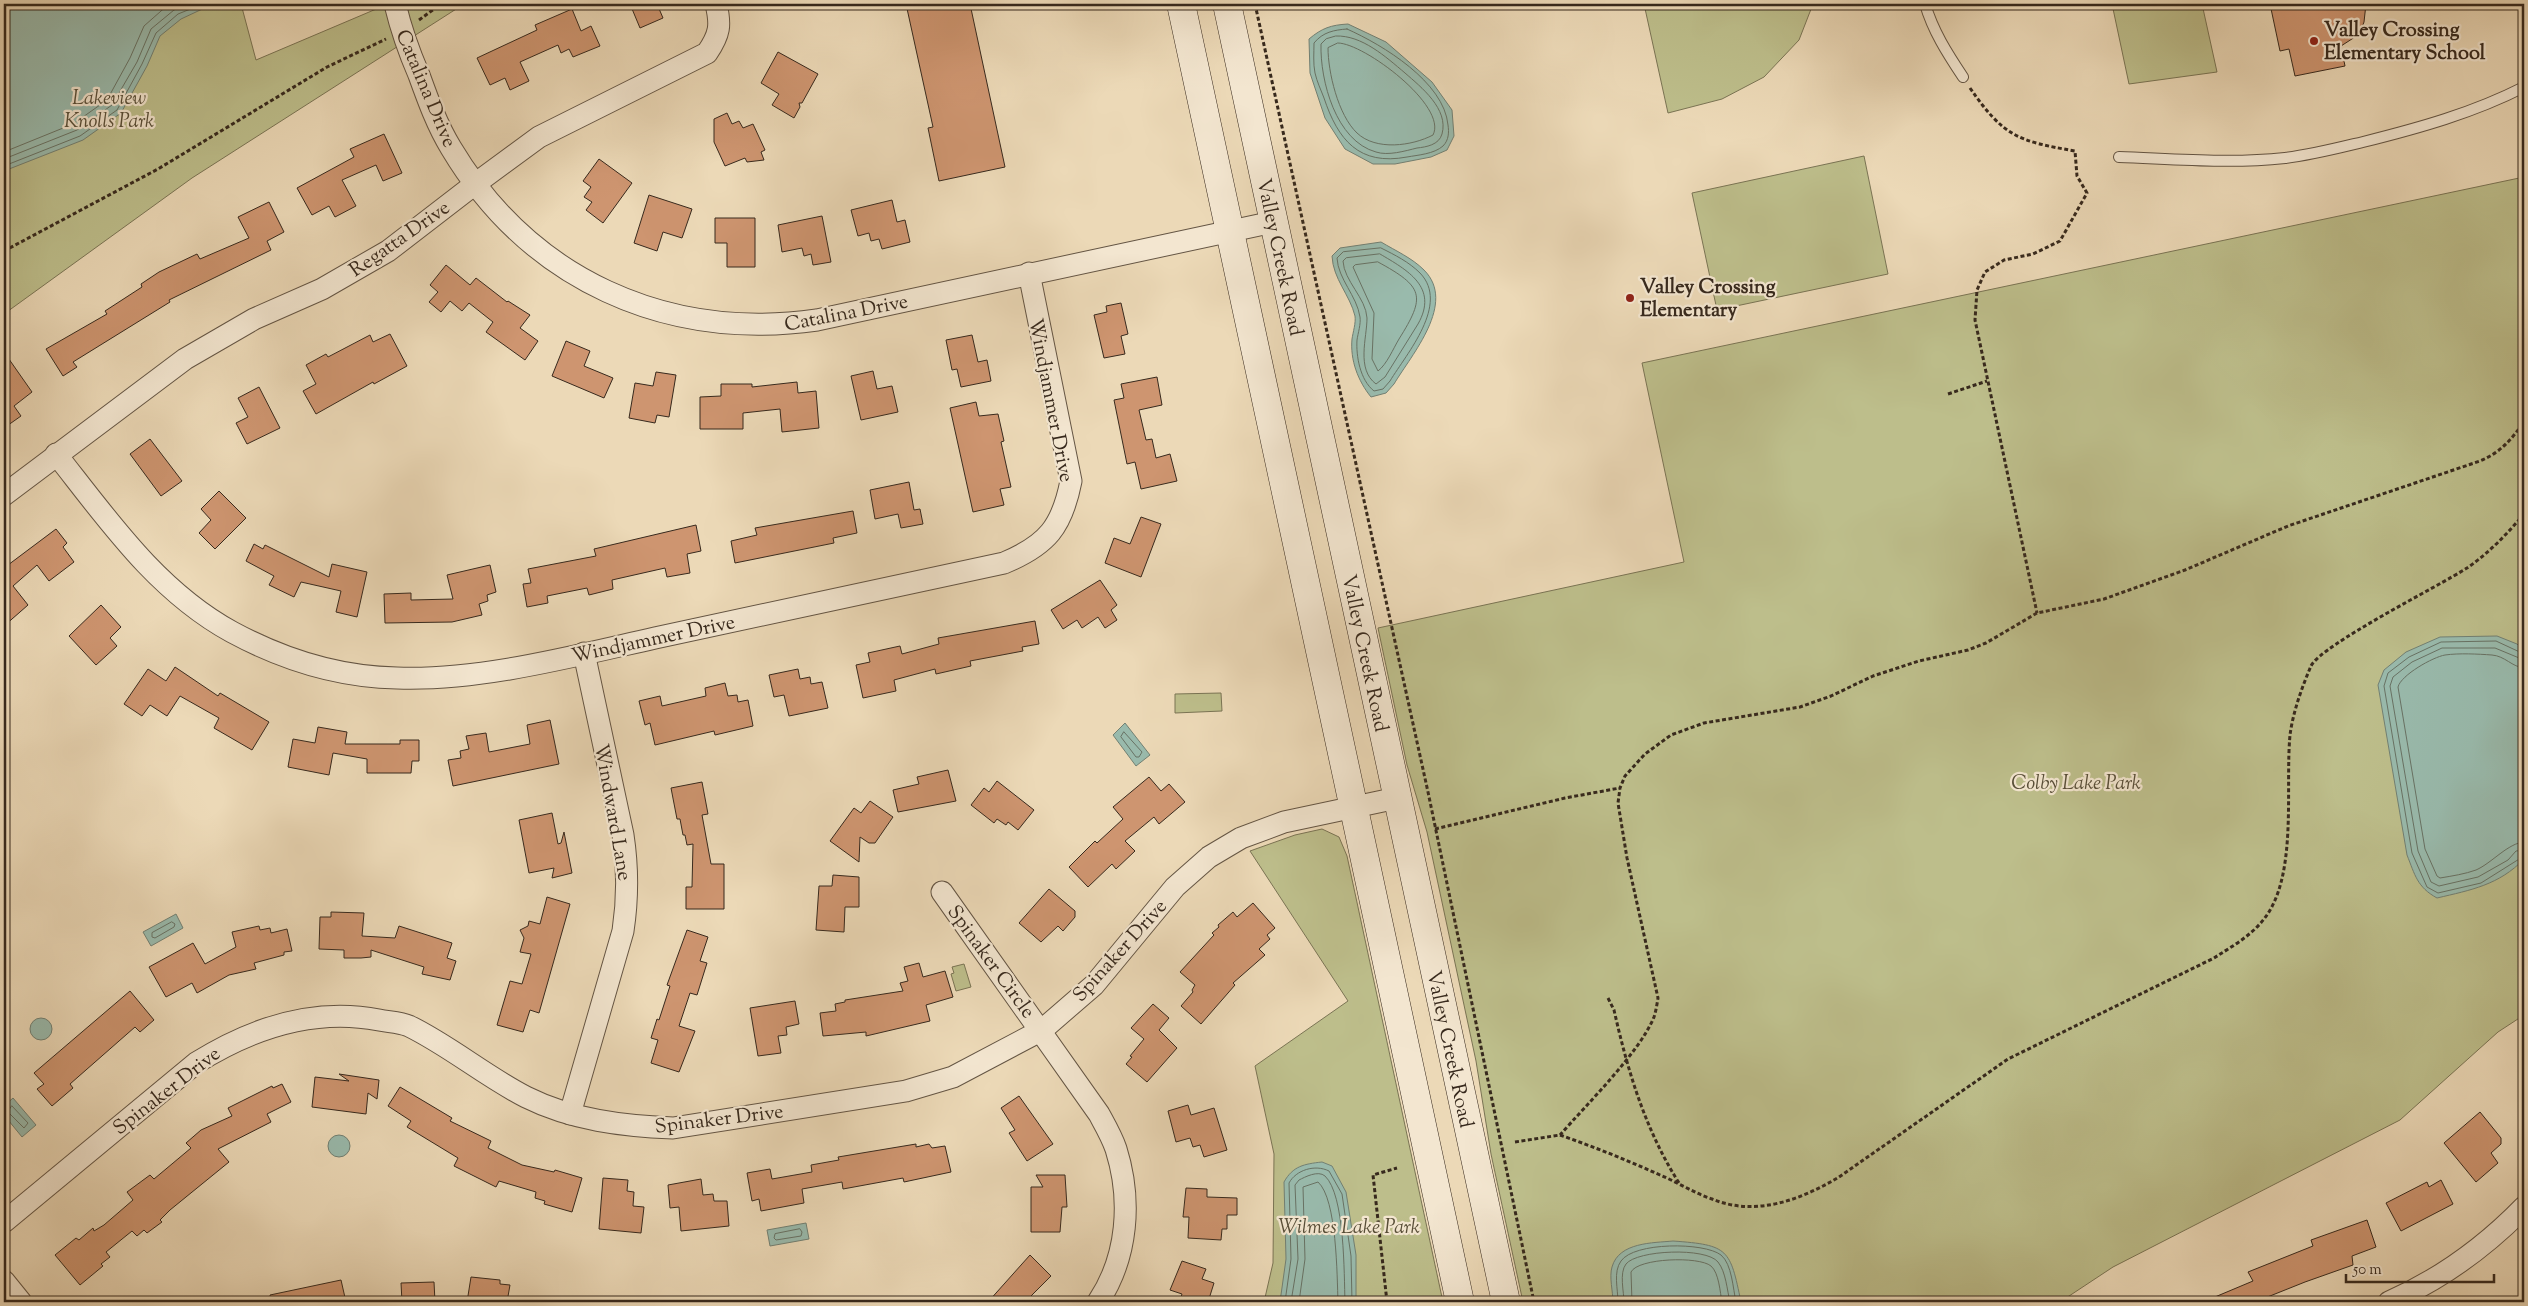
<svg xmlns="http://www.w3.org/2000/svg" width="2528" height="1306" font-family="'Sorts Mill Goudy',serif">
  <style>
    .green { fill: #bdbe8b; stroke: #7a7454 }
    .water { fill: #99baac; stroke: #728073 }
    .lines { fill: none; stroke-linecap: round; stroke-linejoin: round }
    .shore { stroke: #687264; stroke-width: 1 }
    .building { fill: #ce9570; stroke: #37291d }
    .lane-casing { stroke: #645544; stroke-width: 12 }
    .street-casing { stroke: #645544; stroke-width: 23 }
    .secondary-casing { stroke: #37291d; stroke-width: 29 }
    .path { stroke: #37291d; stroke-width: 3; stroke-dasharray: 4 2.5; stroke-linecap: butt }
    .lane { stroke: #f3e6d0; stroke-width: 10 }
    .street { stroke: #f3e6d0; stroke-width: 21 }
    .secondary { stroke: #f3e6d0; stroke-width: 28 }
    .poi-dot { fill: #8f2418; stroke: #f3e6d0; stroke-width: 2 }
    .labels { text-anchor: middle; stroke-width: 4.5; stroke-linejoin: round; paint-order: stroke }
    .poi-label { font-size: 20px; font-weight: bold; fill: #37291d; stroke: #f3e6d0; text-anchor: start }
    .street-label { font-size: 20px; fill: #37291d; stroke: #f3e6d0 }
    .park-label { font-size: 20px; font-style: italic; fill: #584e38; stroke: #f3e6d0 }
  </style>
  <rect width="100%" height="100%" fill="#ecd9b7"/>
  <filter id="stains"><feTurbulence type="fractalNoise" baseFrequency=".004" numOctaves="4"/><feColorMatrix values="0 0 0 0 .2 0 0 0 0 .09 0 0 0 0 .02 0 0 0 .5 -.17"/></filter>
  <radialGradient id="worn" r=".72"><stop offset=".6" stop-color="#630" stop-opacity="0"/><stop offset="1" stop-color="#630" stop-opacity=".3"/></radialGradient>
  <g class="green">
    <polygon points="4,4 241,4 256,60 388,4 464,4 192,178 4,314"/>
    <polygon points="1644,4 1813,4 1799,40 1764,77 1722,99 1668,113"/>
    <polygon points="2112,4 2202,4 2217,72 2129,84"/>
    <polygon points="1864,156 1888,274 1717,310 1692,193"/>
    <polygon points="2524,177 2524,1015 2498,1032 2400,1120 2113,1267 2060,1302 1523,1302 1491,1154 1476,1061 1427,832 1407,765 1378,628 1684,562 1642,363"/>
    <polygon points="1221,693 1222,711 1175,713 1175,694"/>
    <polygon points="1322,829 1339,837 1347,856 1443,1302 1264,1302 1273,1263 1274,1154 1255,1066 1348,1001 1250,851 1295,835"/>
    <polygon points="964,964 971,987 956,991 951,974 954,973 952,967"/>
  </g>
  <g class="water">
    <polygon points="4,4 213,4 181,19 160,36 147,66 121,113 83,140 4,171"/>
    <path d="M1348 24 1386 42 1432 82 1452 110 1454 136 1447 150 1431 157 1395 164H1373L1345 149 1325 118 1310 73 1309 39C1322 28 1331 25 1348 24Z"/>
    <path d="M1381 242C1396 251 1412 258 1424 270 1457 303 1412 354 1394 384L1386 393 1371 397C1358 381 1350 360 1352 339 1353 332 1356 323 1355 316 1350 295 1333 279 1332 256L1340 248Z"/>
    <path d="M2497 636 2517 644 2524 651 2522 723 2524 859C2499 885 2471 890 2437 898 2417 887 2415 875 2407 855L2378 685 2384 670 2406 652 2440 637Z"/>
    <polygon points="1125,723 1150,755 1136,766 1113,735"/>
    <polygon points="176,914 183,928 151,946 143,932"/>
    <circle cx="41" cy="1029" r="11"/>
    <polygon points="13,1098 36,1125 22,1137 4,1115 4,1106"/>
    <circle cx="339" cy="1146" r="11"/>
    <path d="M1322 1162 1332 1166 1346 1192 1356 1255V1302H1280L1286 1259 1284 1182C1293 1166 1304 1164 1322 1162Z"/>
    <polygon points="806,1223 809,1239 770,1246 767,1230"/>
    <path d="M1673 1241C1729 1245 1730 1249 1741 1302H1613C1613 1292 1609 1277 1612 1267 1619 1242 1653 1243 1673 1241Z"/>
  </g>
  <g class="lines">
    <g class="shore">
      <path d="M1347 29C1383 45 1444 82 1448 125 1449 132 1449 140 1443 146 1434 154 1418 155 1407 157 1359 166 1338 140 1324 98 1321 90 1317 82 1315 73 1313 64 1314 52 1314 43 1323 32 1334 30 1347 29Z"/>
      <path d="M1336 36C1362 35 1386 57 1405 73 1421 87 1449 109 1442 134 1439 145 1426 147 1417 148 1405 151 1388 156 1376 152 1336 141 1320 81 1321 44L1326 39Z"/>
      <path d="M1338 43C1364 43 1448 106 1433 135 1412 146 1376 151 1357 133 1338 115 1328 72 1328 48Z"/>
      <polyline points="4,152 73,124 107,100 130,58 144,26 169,4"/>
      <polyline points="4,159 77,130 112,105 137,62 151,29 174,10 187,4"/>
      <polyline points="4,166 80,136 117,110 142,64 156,33 178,14 203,4"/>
      <path d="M1381 248C1395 255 1409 262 1420 273 1450 304 1407 353 1390 381L1383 389 1374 391C1360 380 1356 356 1357 340 1358 333 1361 324 1360 317 1357 296 1338 279 1337 258L1343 252Z"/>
      <path d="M1380 254C1407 270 1439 287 1418 324L1385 377 1376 384C1356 369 1367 338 1367 318 1366 298 1344 281 1343 261L1346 258Z"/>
      <path d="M1378 262C1424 287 1426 296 1399 339 1393 349 1387 364 1378 371L1372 359 1374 313 1353 267 1355 265Z"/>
      <polyline points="2524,654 2496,641 2441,642 2409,657 2388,673 2384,686 2412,853 2427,887 2438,893 2481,883 2524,856"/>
      <polyline points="2524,660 2495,648 2442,648 2412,662 2393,677 2390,686 2418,851 2431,882 2439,886 2478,877 2508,860 2516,851 2524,850"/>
      <path d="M2524 668C2512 667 2505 656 2492 655 2478 654 2459 653 2445 655 2433 657 2401 675 2398 687L2425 849 2437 876 2440 878C2452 876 2465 874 2476 870 2492 863 2508 843 2524 842"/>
      <polygon points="1124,732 1142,752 1139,757 1136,757 1121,737"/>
      <polygon points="172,922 175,924 174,927 155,938 152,937 152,933"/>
      <polygon points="12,1106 28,1123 24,1128 8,1112"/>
      <polygon points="800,1229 802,1232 801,1236 776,1240 774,1238 775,1234"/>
      <path d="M1285 1302 1291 1259 1289 1183C1296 1170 1315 1164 1329 1171L1342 1194 1351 1256 1352 1302"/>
      <path d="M1291 1302 1298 1259 1295 1185 1299 1180C1305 1177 1318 1170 1325 1176 1345 1195 1344 1274 1345 1302"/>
      <path d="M1299 1302 1305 1259 1303 1187 1318 1182C1337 1199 1337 1276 1338 1302"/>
      <path d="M1618 1302C1618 1289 1613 1272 1621 1261 1634 1242 1704 1242 1721 1255 1732 1264 1733 1289 1736 1302"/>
      <path d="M1624 1302C1624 1292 1619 1273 1626 1264 1637 1250 1706 1247 1718 1262 1726 1272 1727 1290 1730 1302"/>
      <path d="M1632 1302 1631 1272C1638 1258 1699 1256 1711 1266 1719 1273 1720 1292 1722 1302"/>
    </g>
  </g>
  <g class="building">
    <polygon points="630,4 657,4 663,18 640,28"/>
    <polygon points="906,4 970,4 1005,167 939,181 928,128 933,127"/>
    <polygon points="2270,4 2366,4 2364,22 2361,30 2355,37 2341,46 2345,66 2295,76 2289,49 2280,51"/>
    <polygon points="572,9 581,31 591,26 600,46 573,57 569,49 561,53 558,45 520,62 529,81 510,90 505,78 490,85 477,58 537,30 535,25"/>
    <polygon points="778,52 818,74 802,103 799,103 800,107 794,118 772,105 779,94 761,83"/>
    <polygon points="727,113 732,124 739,121 743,128 753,124 765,150 761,152 764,160 747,162 745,158 725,166 714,142 714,119"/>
    <polygon points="384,134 402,173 383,181 376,165 342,180 356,206 335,217 329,206 312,215 297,188 354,157 350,149"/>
    <polygon points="599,159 632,183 603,223 586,210 592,202 584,197 591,187 583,181"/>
    <polygon points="649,195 692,209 682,238 663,232 657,251 634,243"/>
    <polygon points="892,200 897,222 905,220 910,242 882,249 879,239 871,241 869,233 858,236 851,210"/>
    <polygon points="269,202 284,232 267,241 271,250 169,300 170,302 73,362 77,367 63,376 46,349 107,314 105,311 142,287 141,284 159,272 197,254 200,259 249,238 238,217"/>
    <polygon points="822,216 831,262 813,265 811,254 804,256 802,248 782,252 778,225"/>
    <polygon points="715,218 755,218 755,267 727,267 727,243 715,243"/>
    <polygon points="446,265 470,285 476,278 507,302 508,301 530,315 520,328 538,341 525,360 486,332 493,322 469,303 462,311 450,301 441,312 429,302 438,292 430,285"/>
    <polygon points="1121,303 1128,334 1121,336 1125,354 1104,358 1094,315 1107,312 1106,306"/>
    <polygon points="390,334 407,366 374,384 373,382 316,414 303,391 316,384 306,365 326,354 328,357 370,335 373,342"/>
    <polygon points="972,335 978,362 987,360 991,381 961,387 957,369 952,370 946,340"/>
    <polygon points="566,341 590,351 584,366 613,378 604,398 552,376"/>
    <polygon points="4,352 32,392 14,406 21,416 4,428"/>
    <polygon points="873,371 877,389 892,386 898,412 861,420 851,376"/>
    <polygon points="656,372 676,375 669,417 657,415 655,423 629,418 635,383 653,386"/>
    <polygon points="1157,377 1162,405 1139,410 1146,440 1152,439 1156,458 1170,454 1177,481 1141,489 1135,462 1127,464 1114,400 1124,398 1121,384"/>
    <polygon points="797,382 798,393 816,391 819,428 782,432 780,409 743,413 743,429 700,429 700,397 721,396 721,384 752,384 752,387"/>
    <polygon points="259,387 280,428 247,444 236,423 248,417 238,398"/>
    <polygon points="976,402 979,416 998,414 1004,441 1001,442 1011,487 1000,489 1004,505 973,512 950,408"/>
    <polygon points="150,439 182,481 161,496 130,454"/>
    <polygon points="909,482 914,510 920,509 923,524 901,528 898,514 875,519 870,490"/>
    <polygon points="219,491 246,518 215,549 199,533 211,520 201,509"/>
    <polygon points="853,511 857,533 833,538 834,543 735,563 731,541 757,535 755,528"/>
    <polygon points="1141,517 1161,524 1141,577 1105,563 1114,538 1130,544"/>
    <polygon points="696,525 701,551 687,554 690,573 667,577 665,568 612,580 613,589 589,595 587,588 547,596 548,603 527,607 523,584 531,583 528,569 596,556 594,549"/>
    <polygon points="56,529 67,543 63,547 74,562 49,581 37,565 13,586 28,605 4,626 4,568"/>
    <polygon points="254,544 263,549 265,545 329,577 332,564 367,572 357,617 336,612 341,591 301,582 294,597 269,585 274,576 246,561"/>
    <polygon points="490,565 496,592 487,595 488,601 479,604 482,615 452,622 385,623 384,594 411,593 411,600 453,599 447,575"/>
    <polygon points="1100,580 1117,605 1111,610 1117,620 1105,628 1098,617 1082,628 1077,620 1063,629 1051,610"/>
    <polygon points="101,605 121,627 110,638 117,646 96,665 69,636"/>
    <polygon points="1035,621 1039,644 1022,647 1023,651 970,661 971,666 936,674 935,669 894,680 896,691 863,698 856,665 870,662 868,653 900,646 902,654 939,644 938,638"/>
    <polygon points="175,667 218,696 220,693 269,722 252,750 214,728 219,718 180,696 167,716 150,705 142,716 124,704 148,669 166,681"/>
    <polygon points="798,669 800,679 810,677 811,684 822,682 828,708 789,716 784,695 774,697 769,675"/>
    <polygon points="725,683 728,696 737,695 738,702 748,700 753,726 715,735 714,731 655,745 650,723 645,725 639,701 660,696 662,706 706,696 705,688"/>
    <polygon points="550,720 559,764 453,786 448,760 461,758 460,751 469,749 466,736 486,733 489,752 530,744 527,725"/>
    <polygon points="318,727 347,732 345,744 400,744 400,740 419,740 419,761 412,761 411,773 367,773 367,759 333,753 329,775 288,767 293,739 315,743"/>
    <polygon points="948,770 956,801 898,812 893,790 919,784 917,777"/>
    <polygon points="1149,777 1161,791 1169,784 1185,802 1159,824 1154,817 1125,841 1135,851 1116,869 1112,864 1088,887 1069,867 1095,841 1097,843 1123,819 1113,807"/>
    <polygon points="997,781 1034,810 1018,830 1008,822 1006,825 997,819 994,823 971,805 984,788 989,792"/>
    <polygon points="702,782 708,814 702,815 711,864 724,864 724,909 686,909 686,887 692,887 693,844 687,845 685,835 683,835 680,819 677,819 671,788"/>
    <polygon points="870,801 893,817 875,843 869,843 860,837 859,862 830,841 854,808 861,813"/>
    <polygon points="552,813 558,844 561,843 564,832 572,873 552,878 554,868 529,873 519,820"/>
    <polygon points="833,875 859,877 859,907 845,907 844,932 816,930 819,886 832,886"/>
    <polygon points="1049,889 1075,911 1075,917 1063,931 1058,926 1041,942 1019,923"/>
    <polygon points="547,897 570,904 539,1013 530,1010 523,1032 497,1025 510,981 522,984 531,954 520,952 524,938 520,930 528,926 529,921 540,924"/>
    <polygon points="1253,903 1275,928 1267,935 1270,939 1259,949 1265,955 1233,983 1235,985 1201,1024 1181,1006 1193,992 1192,990 1195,985 1180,972 1214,935 1212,933 1219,927 1218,925 1233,912 1237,917"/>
    <polygon points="331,912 364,913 362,936 395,938 399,926 452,943 447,958 456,961 450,980 422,974 424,967 371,950 371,957 361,958 344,958 344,950 319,949 320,917 331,917"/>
    <polygon points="259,926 260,930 270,928 271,933 287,929 292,951 284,952 284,955 254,963 256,969 229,975 197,993 192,983 166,997 149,967 193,943 205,964 236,947 232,932"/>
    <polygon points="687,930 708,937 700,961 707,963 697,995 690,993 679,1026 695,1031 679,1072 651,1063 658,1040 651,1038 657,1019 659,1020 670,986 667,985"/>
    <polygon points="919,963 923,977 945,971 953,997 926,1005 930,1021 866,1036 866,1032 823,1036 820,1013 836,1011 835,1004 845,1002 845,1000 903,991 900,983 908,981 904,967"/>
    <polygon points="130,991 154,1020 140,1032 135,1027 70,1084 73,1088 52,1106 37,1089 44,1084 34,1073"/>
    <polygon points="795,1001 799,1024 786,1027 787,1035 778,1036 781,1053 758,1056 750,1008"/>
    <polygon points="1153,1004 1169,1018 1159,1030 1177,1048 1147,1082 1126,1064 1132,1057 1130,1056 1144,1039 1131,1028"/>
    <polygon points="339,1074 379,1080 377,1099 368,1093 366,1114 312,1107 315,1077 349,1081"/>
    <polygon points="282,1084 291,1102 267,1114 271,1122 218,1149 229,1162 170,1210 160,1220 162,1222 147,1233 144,1230 137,1236 132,1231 106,1252 110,1257 101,1264 103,1266 80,1285 55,1255 76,1238 79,1240 93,1228 94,1231 104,1225 133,1200 127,1192 150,1175 154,1179 191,1148 186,1143 201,1130 232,1116 228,1108 272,1086 273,1088"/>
    <polygon points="400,1087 452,1118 450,1121 491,1141 488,1148 522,1165 554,1172 555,1170 582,1178 572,1212 544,1204 545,1201 535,1198 536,1192 499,1181 496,1187 454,1166 458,1158 407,1127 411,1121 388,1106"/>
    <polygon points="1019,1096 1053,1144 1027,1161 1009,1133 1015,1130 1001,1108"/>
    <polygon points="1188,1105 1191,1115 1214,1108 1227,1150 1204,1157 1200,1145 1193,1147 1190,1138 1176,1142 1168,1111"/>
    <polygon points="2480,1112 2501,1138 2501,1144 2491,1153 2498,1163 2476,1182 2444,1143"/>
    <polygon points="916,1144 916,1147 929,1144 932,1148 945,1146 951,1172 904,1182 903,1178 843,1189 842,1182 802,1189 804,1203 761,1211 759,1199 752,1201 747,1173 770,1169 772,1179 812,1172 811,1165 839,1160 838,1157"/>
    <polygon points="1036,1175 1065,1175 1067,1207 1062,1207 1060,1232 1031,1232 1031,1187 1043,1187"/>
    <polygon points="603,1178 628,1180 627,1191 634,1192 633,1206 644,1207 641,1233 599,1229"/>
    <polygon points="701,1179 703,1195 713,1194 714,1201 727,1201 729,1226 681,1231 679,1207 670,1208 668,1185"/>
    <polygon points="2441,1180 2453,1204 2401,1231 2386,1203 2427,1182 2429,1187"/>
    <polygon points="1186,1188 1207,1189 1207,1197 1237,1198 1237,1215 1227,1215 1227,1229 1222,1229 1221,1240 1188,1238 1189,1217 1183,1217"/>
    <polygon points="2367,1220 2376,1247 2352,1256 2353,1265 2305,1282 2255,1302 2203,1302 2253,1281 2248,1272 2313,1246 2311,1240"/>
    <polygon points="1030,1255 1051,1276 1025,1302 988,1302"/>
    <polygon points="1182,1261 1206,1269 1202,1279 1214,1283 1208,1302 1179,1302 1182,1294 1170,1290"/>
    <polygon points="471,1277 500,1280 500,1284 510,1285 507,1302 467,1302"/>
    <polygon points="341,1280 346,1302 271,1302 270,1295"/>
    <polygon points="434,1282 435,1302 402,1302 401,1283"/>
  </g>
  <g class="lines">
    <defs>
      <g id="lane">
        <path d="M1925 4C1933 31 1947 53 1963 77"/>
        <path d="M2119 157C2174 159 2230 164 2285 158 2311 155 2338 148 2363 142 2419 128 2473 113 2524 87"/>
      </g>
      <g id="street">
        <path d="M395 4C401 29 409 52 419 75 428 100 437 125 451 148 530 280 666 341 817 320L1273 222"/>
        <path d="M56 454C108 520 157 591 232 632 282 659 339 677 397 678 480 681 574 656 655 638 771 613 888 588 1004 563 1047 545 1062 527 1071 481L1029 273"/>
        <path d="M4 495 185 359 254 319 322 289 388 251 475 184 539 137 707 53C720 34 721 25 716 4"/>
        <path d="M942 892 1099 1114C1105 1125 1112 1137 1116 1149 1132 1200 1128 1257 1098 1302"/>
        <path d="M570 1114 623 931C628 898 628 868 623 835L584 653"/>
        <path d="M4 1222 196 1063C252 1028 313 1007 379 1020 389 1022 400 1022 409 1026 450 1046 485 1076 526 1097 572 1120 623 1126 673 1128L906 1091 953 1077 1042 1030 1094 985 1175 887 1209 857 1241 838 1284 822 1397 798"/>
        <polyline points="4,1281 21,1302"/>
        <path d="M2389 1302C2439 1280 2486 1246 2524 1207"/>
      </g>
      <g id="secondary">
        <polyline points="1181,4 1460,1302"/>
        <polyline points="1227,4 1506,1302"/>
      </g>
    </defs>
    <use href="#lane" class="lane-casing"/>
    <use href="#street" class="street-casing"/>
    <use href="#secondary" class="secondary-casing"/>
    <g class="path">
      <polyline points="1255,4 1428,792 1534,1302"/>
      <polyline points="419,20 441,4"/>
      <path d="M1970 88C2004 137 2018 141 2075 151L2077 176 2087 193 2060 241 2033 254 2004 260 1985 272 1977 290 1975 320 2037 613"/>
      <polyline points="4,251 158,169 327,67 386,39"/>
      <polyline points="1948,394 1987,381"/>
      <polyline points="1435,829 1565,798 1620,788"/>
      <path d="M1608 998 1614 1010C1628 1072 1645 1129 1679 1183"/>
      <path d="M1560 1135C1594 1147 1627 1160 1660 1175 1677 1182 1694 1193 1712 1199 1755 1217 1801 1200 1839 1177L2008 1059 2214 958C2231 947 2251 936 2264 919 2298 876 2285 789 2290 735 2293 712 2302 687 2311 666 2321 645 2439 586 2467 568 2489 553 2507 534 2524 514"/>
      <path d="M1515 1142 1560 1135C1586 1105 1640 1052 1654 1017 1656 1011 1657 1004 1658 998L1627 858 1618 803 1620 788 1625 776 1645 754 1671 735 1704 723 1800 707 1831 696 1873 676 1919 661 1968 650 1986 643 2037 613 2104 599 2185 570 2288 526 2480 461C2501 452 2511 440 2524 422"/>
      <polyline points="1387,1302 1373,1175 1397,1168"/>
    </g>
    <use href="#lane" class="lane"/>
    <use href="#street" class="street"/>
    <use href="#secondary" class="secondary"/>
  </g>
  <g class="poi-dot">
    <circle cx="2314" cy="41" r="5"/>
    <circle cx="1630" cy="298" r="5"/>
  </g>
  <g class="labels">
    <g class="poi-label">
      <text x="2324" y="36">Valley Crossing<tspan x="2324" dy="23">Elementary School</tspan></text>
      <text x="1640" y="293">Valley Crossing<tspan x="1640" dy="23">Elementary</tspan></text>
    </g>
    <g class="street-label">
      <text transform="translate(427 88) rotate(67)" y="7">Catalina Drive</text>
      <text transform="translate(399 238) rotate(-35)" y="7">Regatta Drive</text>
      <text transform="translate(1281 257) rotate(78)" y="7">Valley Creek Road</text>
      <text transform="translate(846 312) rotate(-11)" y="7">Catalina Drive</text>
      <text transform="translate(1052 400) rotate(79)" y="7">Windjammer Drive</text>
      <text transform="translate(653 638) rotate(-12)" y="7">Windjammer Drive</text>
      <text transform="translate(1366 653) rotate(78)" y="7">Valley Creek Road</text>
      <text transform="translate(614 812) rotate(80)" y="7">Windward Lane</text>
      <text transform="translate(1119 950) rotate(-48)" y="7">Spinaker Drive</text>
      <text transform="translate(992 961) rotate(54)" y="7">Spinaker Circle</text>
      <text transform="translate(1451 1049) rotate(78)" y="7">Valley Creek Road</text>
      <text transform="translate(166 1090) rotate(-38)" y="7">Spinaker Drive</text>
      <text transform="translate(719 1118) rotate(-7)" y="7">Spinaker Drive</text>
    </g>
    <g class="park-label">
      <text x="109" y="104">Lakeview<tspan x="109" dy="23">Knolls Park</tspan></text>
      <text x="2076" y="789">Colby Lake Park</text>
      <text x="1349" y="1233">Wilmes Lake Park</text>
    </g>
  </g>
  <rect width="2528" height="1306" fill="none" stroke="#ecd9b7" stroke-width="20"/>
  <rect x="5" y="5" width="2518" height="1296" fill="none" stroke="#37291d" stroke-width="2.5"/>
  <rect x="10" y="10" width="2508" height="1286" fill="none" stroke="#37291d"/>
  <path d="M2346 1274v8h148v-8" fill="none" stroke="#37291d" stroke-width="2.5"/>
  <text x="2353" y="1274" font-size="15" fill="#37291d" stroke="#f3e6d0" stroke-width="4" paint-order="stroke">50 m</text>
  <rect width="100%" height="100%" filter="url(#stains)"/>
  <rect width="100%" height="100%" fill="url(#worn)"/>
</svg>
